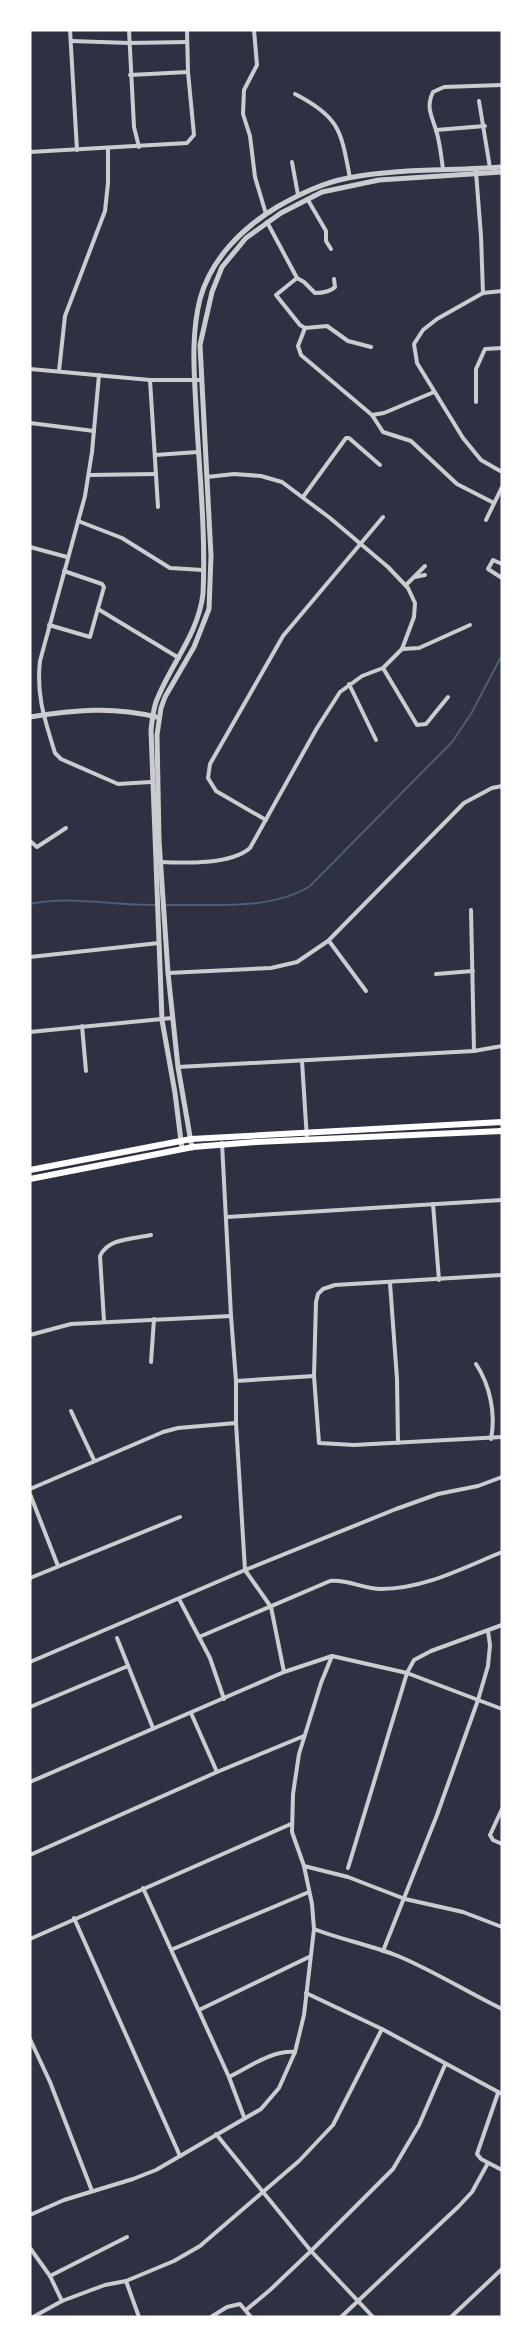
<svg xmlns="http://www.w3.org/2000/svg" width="532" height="2347" font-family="Cabin,sans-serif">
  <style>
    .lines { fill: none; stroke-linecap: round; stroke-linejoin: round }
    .stream { stroke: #4f5d75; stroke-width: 2 }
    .minor { stroke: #caccd0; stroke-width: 4 }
    .tertiary { stroke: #caccd0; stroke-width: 5 }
    .secondary { stroke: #fff; stroke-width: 6 }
  </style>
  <rect width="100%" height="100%" fill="#2d3142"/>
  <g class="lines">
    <g class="stream">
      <path d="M30 904C67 895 116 906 156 905"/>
      <path d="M164 905C210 904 271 911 310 886L452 742 471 714 502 655"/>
    </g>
    <g class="minor">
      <polyline points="70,30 77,150"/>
      <polyline points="129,30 134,127 139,147"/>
      <polyline points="254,30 257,65 244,90 243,114 250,136 255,177 266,214"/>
      <polyline points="71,41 129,43 187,42"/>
      <polyline points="130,75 188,72"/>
      <path d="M295 94C340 117 341 131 350 178"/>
      <polyline points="479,101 490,168"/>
      <polyline points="436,130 485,126"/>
      <polyline points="30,152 187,143 194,135 188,72 187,30"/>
      <polyline points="292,162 298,195"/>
      <path d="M443 169C441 156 440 142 436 130 431 114 426 107 433 92L444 87 502 85"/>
      <polyline points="476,172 481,236 483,293"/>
      <polyline points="308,200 326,231 326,241 331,249"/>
      <path d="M267 222 297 278 304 282 315 293C321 293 330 292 335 287L334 279"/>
      <polyline points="297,278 276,295 300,325 305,328 327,326 348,341 371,347"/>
      <polyline points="502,291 483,293 437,319 423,330 414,344 417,363 463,438 481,460 502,472"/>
      <polyline points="305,328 298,346 301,355 372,415 383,432 411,441 457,484 494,503"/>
      <polyline points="30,369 150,380 202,380"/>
      <polyline points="59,371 65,316 105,211 108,183 108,149"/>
      <path d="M99 375 92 452 85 496 40 661C36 696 45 720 55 753L61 759 118 784 151 782"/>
      <polyline points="150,380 158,507"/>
      <polyline points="476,402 476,369 485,349 502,348"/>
      <polyline points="372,415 384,413 434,392"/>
      <polyline points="30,423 94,431"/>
      <polyline points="155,455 198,452"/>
      <polyline points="89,475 156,474"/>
      <polyline points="303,497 346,438 349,438 380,465"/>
      <polyline points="486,520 502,487"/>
      <polyline points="78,521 122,538 170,568 203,570"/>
      <polyline points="30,547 67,557"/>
      <polyline points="502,564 493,560 488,569 502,578"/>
      <polyline points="415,577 425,575"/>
      <polyline points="406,585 425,566"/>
      <polyline points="98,609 179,658"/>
      <polyline points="49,625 90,637 104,587 102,584 64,571"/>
      <polyline points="402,649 419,648 470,625"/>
      <polyline points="383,668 417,725 426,724 448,697"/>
      <polyline points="349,684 376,740"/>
      <polyline points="266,820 216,791 208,778 210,764 283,636 383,517"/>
      <polyline points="30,841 37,847 66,828"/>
      <path d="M159 862C184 863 231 865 250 848L317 728 340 692 362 676 383 668 402 649 414 617 415 603 408 588 388 567 330 518 282 482 261 476 234 474 207 477"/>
      <polyline points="471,910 474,1051"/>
      <polyline points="329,941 366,991"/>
      <polyline points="30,957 159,943"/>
      <polyline points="168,973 271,968 297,962 328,941 464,803 492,788 502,786"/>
      <polyline points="436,974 473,971"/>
      <polyline points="82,1026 86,1071"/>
      <polyline points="30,1032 172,1018"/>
      <polyline points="302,1061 307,1140"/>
      <polyline points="178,1067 474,1051 502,1046"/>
      <polyline points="222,1143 231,1316 236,1381 236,1423 245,1570 271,1607 284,1672"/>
      <polyline points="433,1204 439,1280"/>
      <polyline points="227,1217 502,1200"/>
      <polyline points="502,1275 335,1285 323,1289 318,1294 316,1302 314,1376 319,1443 354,1445 502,1437"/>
      <polyline points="390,1283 397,1379 398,1443"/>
      <path d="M104 1321 100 1256C108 1238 133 1239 151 1235"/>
      <polyline points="30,1335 71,1324 231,1316"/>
      <polyline points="151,1362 154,1319"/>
      <path d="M476 1364C490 1385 496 1414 491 1439"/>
      <polyline points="236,1381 314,1376"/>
      <polyline points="71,1411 94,1460"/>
      <polyline points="30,1489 163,1432 178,1428 236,1423"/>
      <polyline points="30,1494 58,1566"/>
      <polyline points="30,1578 180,1517"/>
      <polyline points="179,1599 210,1658 224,1699"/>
      <path d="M199 1637 330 1581C348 1579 363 1589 381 1589 424 1589 463 1568 502 1552"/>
      <polyline points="117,1638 153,1728"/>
      <polyline points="30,1662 245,1570 396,1509 438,1494 478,1486 502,1477"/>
      <polyline points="30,1707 128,1666"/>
      <polyline points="191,1713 217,1772"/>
      <polyline points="30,1782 284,1672 332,1656 407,1673 502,1709"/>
      <polyline points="502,1809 490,1835 493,1840 502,1844"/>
      <polyline points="30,1855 217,1772 304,1736"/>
      <polyline points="304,1866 348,1877 405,1899 463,1912 502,1927"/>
      <polyline points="348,1868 407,1673 414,1660 431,1651 502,1625"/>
      <polyline points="143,1888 229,2077 244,2117"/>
      <polyline points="74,1918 180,2156"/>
      <path d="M314 1929C342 1940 371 1945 398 1956 434 1971 467 1992 502 2009"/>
      <polyline points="30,1939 291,1824"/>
      <polyline points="173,1949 309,1892"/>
      <polyline points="383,1951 437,1815 478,1700 488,1666 490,1645 488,1631"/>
      <polyline points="306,1993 382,2029 502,2094"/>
      <polyline points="199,2010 309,1957"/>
      <polyline points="30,2039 50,2082 92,2191"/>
      <path d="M229 2077C249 2067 272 2050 295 2052"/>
      <polyline points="498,2093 477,2154 481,2159 502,2170"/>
      <polyline points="216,2134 311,2251 373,2317"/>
      <polyline points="30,2215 64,2200 133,2179 156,2170 261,2109 279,2088 295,2052 304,2015 314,1929 312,1904 304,1866 292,1832 293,1794 299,1754 321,1683 332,1656"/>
      <polyline points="30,2248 50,2276 62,2301"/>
      <polyline points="50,2276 127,2237"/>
      <polyline points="126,2281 139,2317"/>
      <polyline points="246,2310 270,2290 311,2251 393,2169 419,2125 445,2065"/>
      <polyline points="33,2317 62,2301 105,2285 126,2281 174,2261 200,2246 299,2161 333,2125 382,2029"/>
      <polyline points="211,2317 227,2307 240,2304 251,2317"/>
      <polyline points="341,2317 458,2207 472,2192 488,2163"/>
      <polyline points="451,2317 502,2269"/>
    </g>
    <g class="tertiary">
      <path d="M30 717C73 710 113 706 156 717"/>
      <polyline points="192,1148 178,1067 168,973 159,840 157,735 161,708 165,697 194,647 209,609 211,556 200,345 212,292 222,267 246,238 281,213 322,192 379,180 502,172"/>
      <path d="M182 1149 175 1093 162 1020 151 730C152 721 153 711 156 702 170 665 198 635 203 594 206 532 199 469 196 408 194 371 191 335 200 299 211 259 242 228 277 207 300 194 322 183 348 178 398 168 451 171 502 167"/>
    </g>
    <g class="secondary">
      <polyline points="30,1170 191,1139 502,1122"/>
      <polyline points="30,1179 193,1147 256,1142 502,1131"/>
    </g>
  </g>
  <rect width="532" height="2347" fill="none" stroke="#ffffff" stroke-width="63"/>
</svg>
